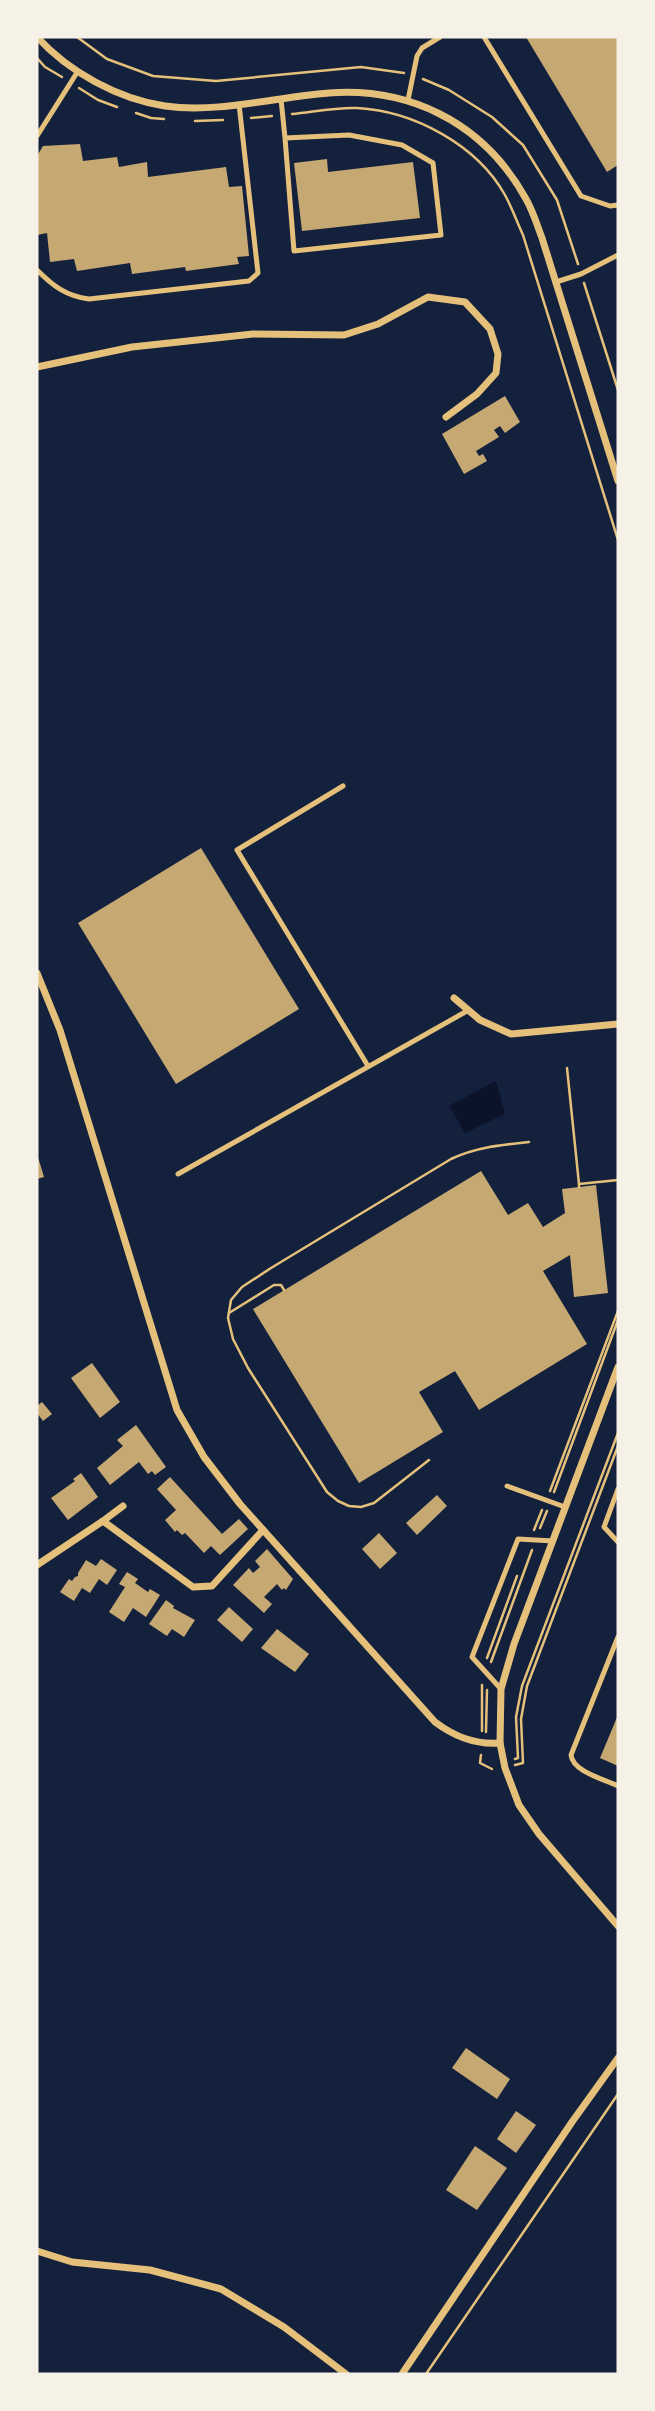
<svg xmlns="http://www.w3.org/2000/svg" width="655" height="2411" font-family="Lora,serif">
  <style>
    .water { fill: #0b132b }
    .building { fill: #c6a872 }
    .lines { fill: none; stroke-linecap: round; stroke-linejoin: round }
    .path { stroke: #e5c07b; stroke-width: 2.5 }
    .service { stroke: #e5c07b; stroke-width: 5 }
    .minor { stroke: #e5c07b; stroke-width: 7 }
  </style>
  <rect width="100%" height="100%" fill="#14213d"/>
  <polygon class="water" points="496,1081 505,1114 465,1133 449,1106"/>
  <g class="building">
    <polygon points="526,37 618,37 618,165 607,172"/>
    <polygon points="80,144 83,161 117,157 119,167 147,162 148,177 226,167 229,187 242,186 249,256 237,257 239,264 186,271 185,267 132,274 130,263 77,271 74,259 50,262 47,233 37,235 37,156 43,146"/>
    <polygon points="327,159 328,172 413,162 420,218 302,231 294,163"/>
    <polygon points="505,396 520,422 505,433 500,426 494,430 499,437 476,451 479,456 483,454 487,461 464,474 442,434"/>
    <polygon points="201,848 299,1009 176,1084 78,923"/>
    <polygon points="37,1154 44,1177 37,1179"/>
    <polygon points="481,1171 508,1215 528,1203 543,1227 565,1213 562,1189 596,1185 608,1293 574,1297 570,1255 543,1271 587,1344 479,1410 455,1371 419,1392 443,1432 359,1483 253,1309"/>
    <polygon points="92,1363 120,1402 100,1418 71,1378"/>
    <polygon points="42,1402 52,1414 43,1421 37,1413 37,1406"/>
    <polygon points="136,1425 166,1467 155,1475 152,1471 148,1474 139,1462 110,1485 97,1468 123,1446 117,1440"/>
    <polygon points="81,1473 98,1497 68,1520 51,1498 75,1481 73,1479"/>
    <polygon points="170,1477 222,1534 239,1519 248,1529 220,1555 211,1546 204,1553 185,1533 182,1535 177,1530 175,1532 165,1520 176,1510 157,1489"/>
    <polygon points="437,1495 447,1506 417,1535 406,1523"/>
    <polygon points="379,1533 397,1553 380,1569 362,1549"/>
    <polygon points="267,1549 293,1579 286,1590 284,1588 282,1590 277,1584 264,1597 272,1604 264,1613 233,1585 249,1568 253,1573 260,1567 255,1561"/>
    <polygon points="101,1559 117,1570 107,1585 99,1579 90,1593 82,1588 74,1601 60,1592 69,1579 72,1581 75,1577 78,1576 78,1573 86,1560 96,1566"/>
    <polygon points="127,1572 138,1579 135,1583 148,1592 150,1589 160,1595 146,1617 133,1608 124,1622 109,1612 125,1587 119,1584"/>
    <polygon points="166,1600 174,1606 173,1608 195,1620 184,1637 172,1629 167,1636 149,1624"/>
    <polygon points="229,1607 253,1629 242,1642 217,1620"/>
    <polygon points="277,1629 309,1654 295,1672 261,1648"/>
    <polygon points="618,1715 618,1766 600,1758"/>
    <polygon points="466,2048 510,2079 497,2099 452,2068"/>
    <polygon points="516,2111 536,2125 516,2153 497,2139"/>
    <polygon points="475,2146 507,2168 477,2210 446,2190"/>
  </g>
  <g class="lines">
    <g class="path">
      <polyline points="77,37 107,59 153,76 216,81 361,67 404,73"/>
      <polyline points="37,58 45,67 62,77"/>
      <polyline points="423,79 449,90 492,117 523,145 557,200 578,264"/>
      <polyline points="79,88 98,100 117,107"/>
      <polyline points="136,113 151,118 164,119"/>
      <path d="M292 114C313 112 336 107 357 108 414 111 477 145 505 195 512 208 517 222 523 235L618 540"/>
      <polyline points="251,118 272,116"/>
      <polyline points="195,121 223,120"/>
      <polyline points="584,283 618,390"/>
      <polyline points="567,1068 579,1184"/>
      <polyline points="579,1187 579,1184 618,1180"/>
      <polyline points="229,1313 274,1285 281,1285 284,1290"/>
      <path d="M429 1460 374 1503 361 1507 349 1506 338 1501 327 1492 248 1368 233 1339 228 1318 231 1300 242 1287 271 1268 451 1159C477 1147 501 1145 529 1142"/>
      <polyline points="550,1491 618,1311"/>
      <polyline points="554,1492 618,1320"/>
      <polyline points="540,1528 547,1511"/>
      <polyline points="534,1530 542,1510"/>
      <polyline points="487,1658 517,1576"/>
      <polyline points="491,1662 532,1550"/>
      <polyline points="482,1685 482,1731"/>
      <polyline points="486,1732 487,1690"/>
      <polyline points="481,1755 480,1763 492,1769"/>
      <polyline points="515,1759 518,1758 516,1717 522,1686 618,1433"/>
      <polyline points="515,1765 523,1763 521,1719 527,1686 618,1446"/>
      <polyline points="426,2374 618,2094"/>
    </g>
    <g class="service">
      <polyline points="484,37 581,196 610,206 618,205"/>
      <polyline points="281,99 285,138 349,135 402,145 433,163 441,235 294,251 285,138"/>
      <polyline points="408,100 417,56 422,48 440,37"/>
      <polyline points="37,136 78,71"/>
      <path d="M37 270C53 286 66 296 89 299L249 281 258 273 239 104"/>
      <polyline points="556,282 581,274 618,255"/>
      <polyline points="343,786 237,850 368,1066"/>
      <polyline points="178,1174 467,1011"/>
      <polyline points="507,1486 565,1507"/>
      <polyline points="618,1489 604,1527 618,1542"/>
      <path d="M618 1637 571 1755C573 1772 604 1779 618 1786"/>
      <polyline points="501,1689 472,1657 518,1539 553,1541"/>
    </g>
    <g class="minor">
      <path d="M37 37C69 72 118 99 165 106 216 113 268 99 318 94 406 84 483 121 526 199 533 211 537 225 542 238L618 481"/>
      <polyline points="37,367 132,347 253,334 344,335 378,324 428,297 465,302 490,329 498,354 496,373 477,394 446,417"/>
      <path d="M37 973 60 1030 177 1410 204 1457 240 1504 435 1722C455 1737 475 1745 500 1743L505 1768 519 1805 539 1834 618 1926"/>
      <polyline points="454,998 480,1020 511,1034 618,1024"/>
      <polyline points="103,1521 123,1506"/>
      <polyline points="37,1565 103,1521 193,1587 212,1586 263,1530"/>
      <polyline points="500,1743 501,1689 514,1644 618,1367"/>
      <polyline points="37,2251 72,2262 150,2270 221,2289 284,2327 346,2374"/>
      <polyline points="402,2374 572,2122 618,2058"/>
    </g>
  </g>
  <rect width="655" height="2411" fill="none" stroke="#f6f1e7" stroke-width="77"/>
</svg>
